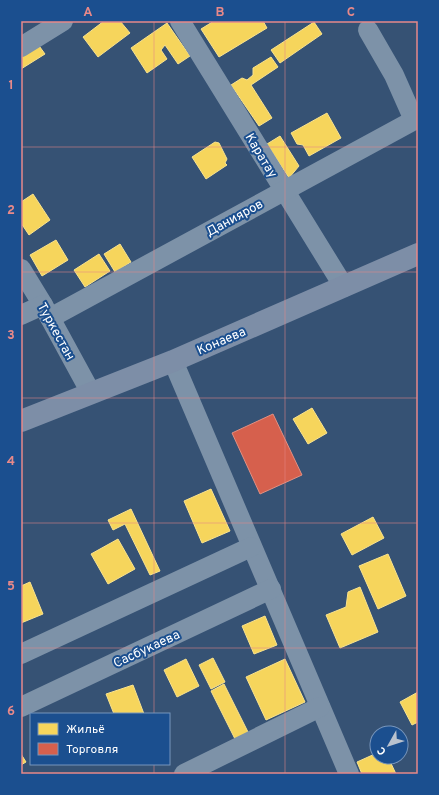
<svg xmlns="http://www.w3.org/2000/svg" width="439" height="795" font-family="Overpass,sans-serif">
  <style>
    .homes { fill: #f6d55c; stroke: #f9e28d }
    .shops { fill: #d6604d; stroke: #e29082 }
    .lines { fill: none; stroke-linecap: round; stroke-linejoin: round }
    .minor { stroke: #7d92a8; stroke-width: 20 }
    .major { stroke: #7d8ea7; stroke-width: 22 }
    .grid { fill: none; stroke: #e88989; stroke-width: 1; stroke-opacity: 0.55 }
    .labels { text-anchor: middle; stroke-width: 4; stroke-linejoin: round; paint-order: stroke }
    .street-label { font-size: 13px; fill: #fff; stroke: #1b4f8f }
    .neatline { fill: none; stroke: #e88989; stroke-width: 1.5 }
    .grid-label { font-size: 13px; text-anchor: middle; font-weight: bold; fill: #e88989 }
  </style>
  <rect width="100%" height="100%" fill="#365274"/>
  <g class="homes">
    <polygon points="104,21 120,21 130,33 98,57 83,37"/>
    <polygon points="214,21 263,21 267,28 219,57 201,29"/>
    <polygon points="314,22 322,34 280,63 271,50"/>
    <polygon points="167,23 190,56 178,64 165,45 161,50 167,59 147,73 131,48"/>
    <polygon points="37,43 45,54 21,69 21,53"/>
    <polygon points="271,57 278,67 251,85 272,118 259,126 231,85 242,78 247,80 253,75 253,68"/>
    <polygon points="327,113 341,138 309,156 303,145 297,144 291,133"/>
    <polygon points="280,136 299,166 289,178 267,144"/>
    <polygon points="215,142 219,143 227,159 225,163 227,165 206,179 192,157"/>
    <polygon points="33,194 50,220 29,235 21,223 21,202"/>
    <polygon points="56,240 68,260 42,276 30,255"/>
    <polygon points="120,244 131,262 115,272 104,254"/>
    <polygon points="99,254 110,271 85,287 74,270"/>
    <polygon points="312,408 327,433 308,444 293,419"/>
    <polygon points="211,489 230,531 202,543 184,501"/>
    <polygon points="131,509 160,571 150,575 125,524 113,530 108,520"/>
    <polygon points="373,517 384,538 352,555 341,534"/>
    <polygon points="118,539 135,569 108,584 91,554"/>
    <polygon points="388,554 406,596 378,609 359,566"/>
    <polygon points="30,582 43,614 21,623 21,586"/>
    <polygon points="360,587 378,632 340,648 326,615 346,607 348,592"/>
    <polygon points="265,616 277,645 254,654 242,626"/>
    <polygon points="213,658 225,682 211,689 199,665"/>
    <polygon points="186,659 199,686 177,697 164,670"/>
    <polygon points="285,659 305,702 266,720 246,677"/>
    <polygon points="224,684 249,734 236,741 211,691"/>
    <polygon points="133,685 144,714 114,714 106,694"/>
    <polygon points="418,692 418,722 412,725 400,702"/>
    <polygon points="377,753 377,757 388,757 396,774 362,774 357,762"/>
    <polygon points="21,754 26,762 21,765"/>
  </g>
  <polygon class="shops" points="273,414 302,475 260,494 232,433"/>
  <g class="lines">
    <g class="minor">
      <polyline points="180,21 344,287"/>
      <polyline points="368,30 394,75 414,120"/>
      <polyline points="21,47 63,21"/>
      <polyline points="21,269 43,305 91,393"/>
      <polyline points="21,315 43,305"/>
      <polyline points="50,318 418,118"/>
      <polyline points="173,361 349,774"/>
      <polyline points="21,654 251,547"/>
      <polyline points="21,707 271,589"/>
      <polyline points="184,774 320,707"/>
    </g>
    <polyline class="major" points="21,421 173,361 418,254"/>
  </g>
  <path class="grid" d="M154 21V714M285 21V774M21 147H418M21 272H418M21 398H418M21 523H418M21 648H418M154 764V774"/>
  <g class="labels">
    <g class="street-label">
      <text transform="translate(262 155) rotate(59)" y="5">Каратау</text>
      <text transform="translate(234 217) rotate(-29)" y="5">Данияров</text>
      <text transform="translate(57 331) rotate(61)" y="5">Туркестан</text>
      <text transform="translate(221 340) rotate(-23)" y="5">Конаева</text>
      <text transform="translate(146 648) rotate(-25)" y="5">Сасбукаева</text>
    </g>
  </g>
  <rect width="439" height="795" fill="none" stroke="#1b4f8f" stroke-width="44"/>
  <rect x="30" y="713" width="140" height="52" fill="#1b4f8f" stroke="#7695bc"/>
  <rect x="38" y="723" width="20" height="12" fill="#f6d55c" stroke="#7695bc"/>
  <text x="66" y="733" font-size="12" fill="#ffffff">Жильё</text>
  <rect x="38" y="743" width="20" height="12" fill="#d6604d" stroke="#7695bc"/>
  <text x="66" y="753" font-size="12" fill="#ffffff">Торговля</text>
  <g transform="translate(389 745) rotate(231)"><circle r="19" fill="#1b4f8f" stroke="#7695bc"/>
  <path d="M0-3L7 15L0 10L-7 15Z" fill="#b9c2ce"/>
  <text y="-6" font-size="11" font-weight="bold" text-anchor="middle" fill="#ffffff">С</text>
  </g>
  <rect x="22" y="22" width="395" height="751" class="neatline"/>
  <g class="grid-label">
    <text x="88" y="16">A</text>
    <text x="220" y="16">B</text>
    <text x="351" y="16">C</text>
    <text x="11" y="89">1</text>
    <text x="11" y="214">2</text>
    <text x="11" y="339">3</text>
    <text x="11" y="465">4</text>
    <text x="11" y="590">5</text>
    <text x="11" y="715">6</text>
  </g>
</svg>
